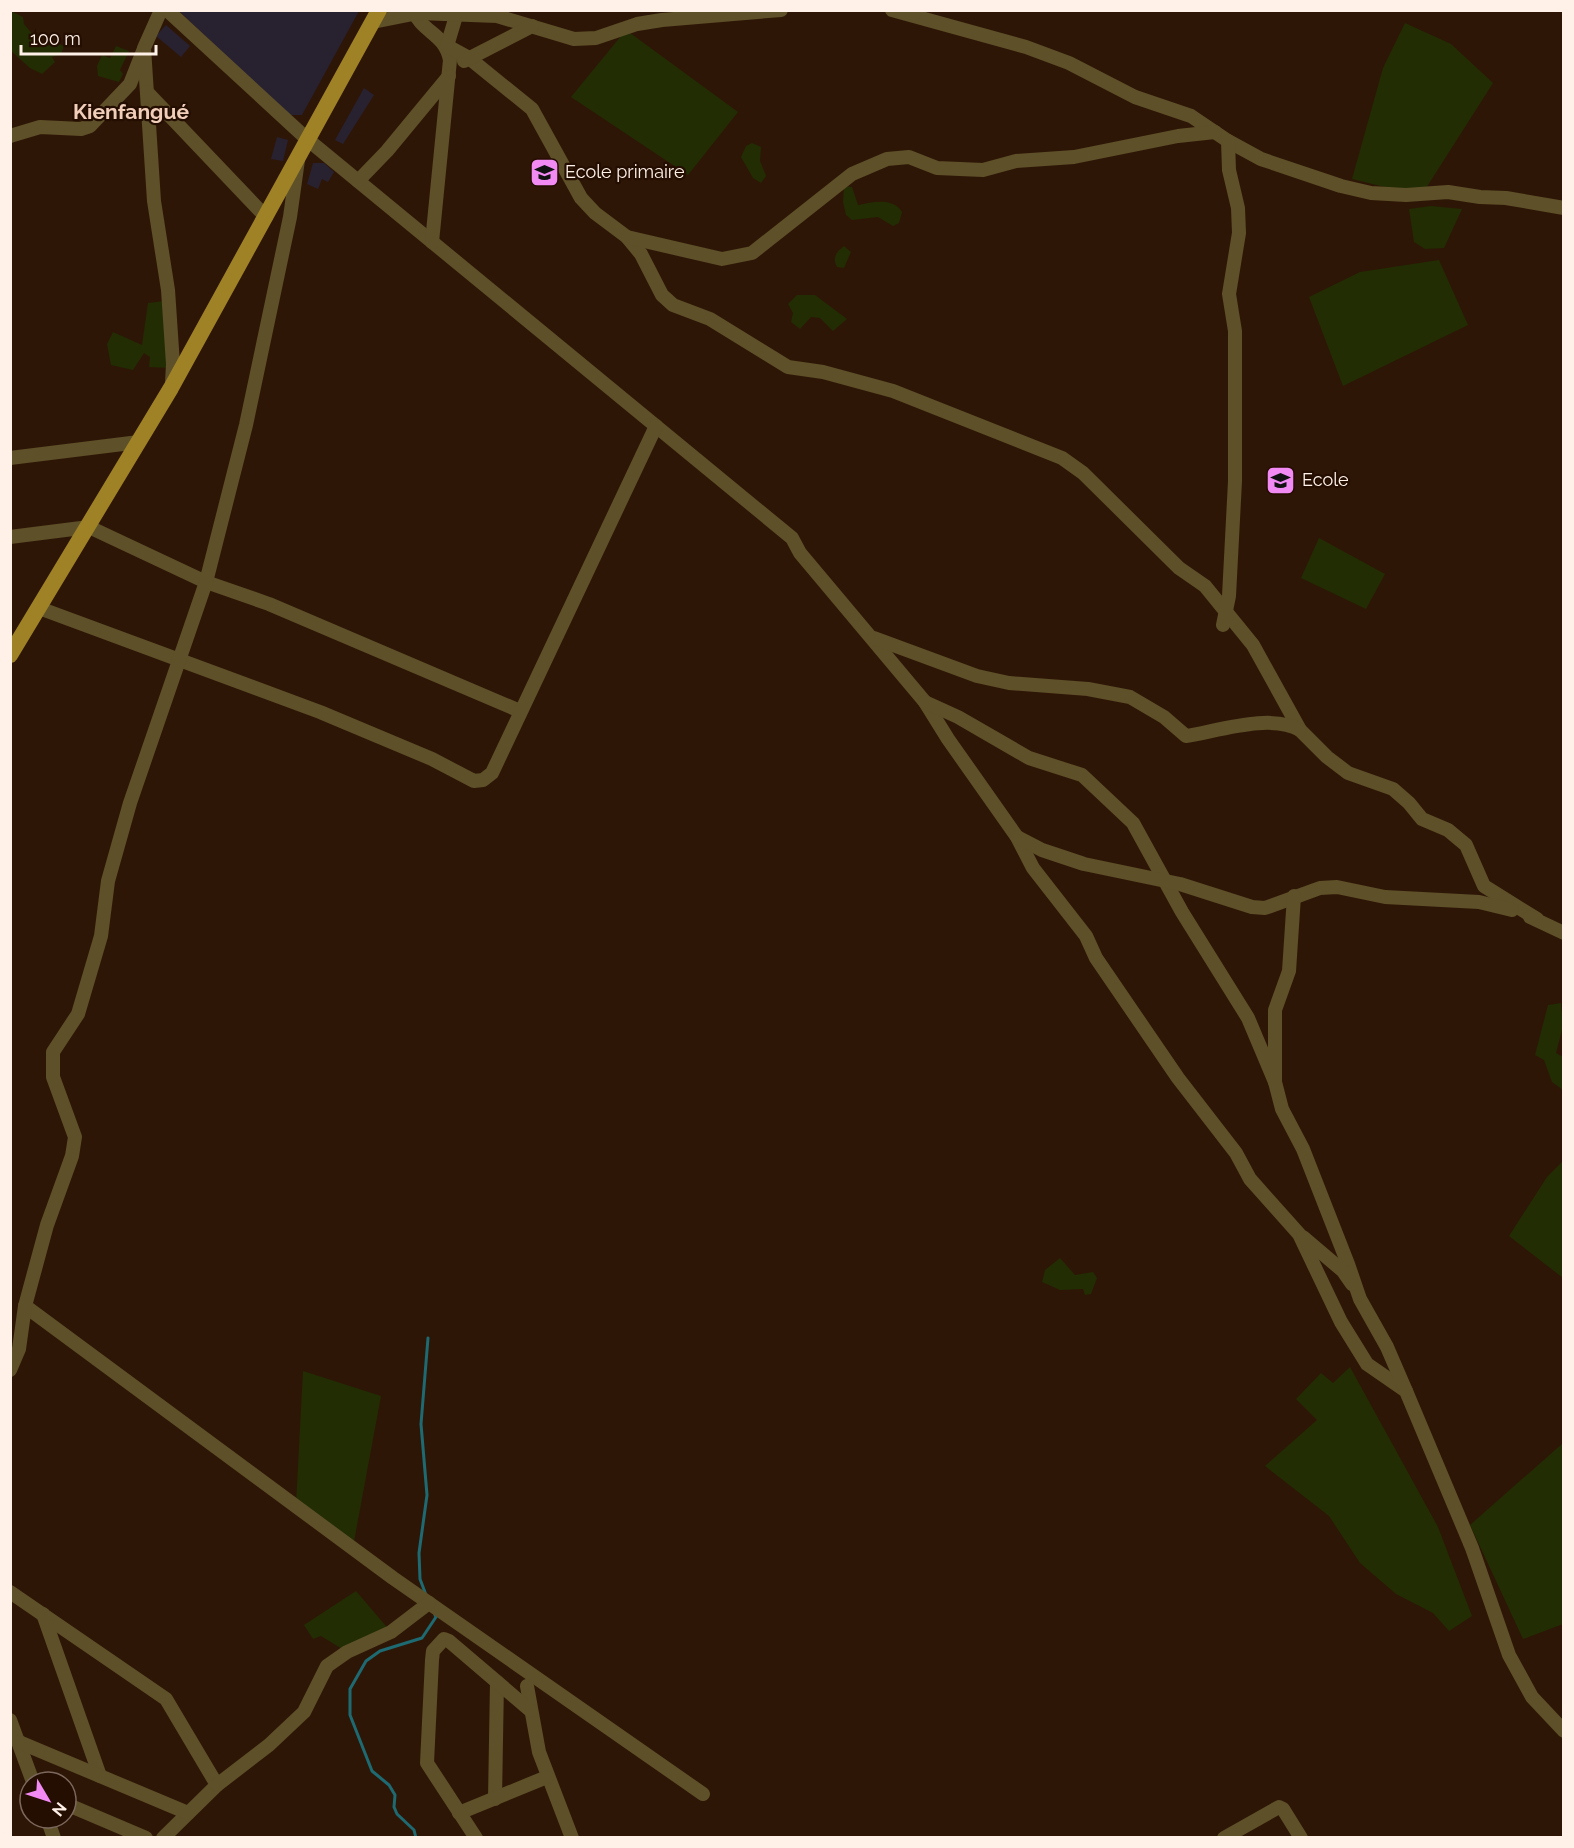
<svg xmlns="http://www.w3.org/2000/svg" width="1574" height="1848" font-family="Raleway,sans-serif">
  <style>
    .commercial { fill: #282130 }
    .green { fill: #222d03 }
    .lines { fill: none; stroke-linecap: round; stroke-linejoin: round }
    .stream { stroke: #1e6a72; stroke-width: 3 }
    .minor { stroke: #5e5029; stroke-width: 14 }
    .major { stroke: #9f8225; stroke-width: 16 }
    .labels { text-anchor: middle; stroke-width: 4.5; stroke-linejoin: round; paint-order: stroke }
    .poi-label { font-size: 18px; fill: #fff1e8; stroke: #240d01; text-anchor: start }
    .quarter-label { font-size: 21px; font-weight: bold; fill: #f0ceba; stroke: #240d01 }
  </style>
  <rect width="100%" height="100%" fill="#2e1606"/>
  <g class="commercial">
    <polygon points="179,11 359,11 302,115 288,115"/>
    <polygon points="166,25 190,46 181,57 156,36"/>
    <polygon points="364,88 374,95 343,144 335,140"/>
    <polygon points="277,137 288,140 283,161 271,159"/>
    <polygon points="313,163 324,163 334,172 328,182 322,179 318,189 307,184"/>
  </g>
  <g class="green">
    <polygon points="11,11 23,17 24,24 43,47 56,43 64,46 61,54 52,57 55,62 42,74 30,68 11,51"/>
    <polygon points="1405,23 1451,44 1493,83 1421,196 1352,179 1383,68"/>
    <polygon points="626,30 738,112 688,175 571,97"/>
    <polygon points="116,46 129,51 120,70 123,74 119,82 98,76 97,66 102,55 110,58"/>
    <polygon points="752,143 761,147 760,161 766,176 761,183 753,178 741,157 746,146"/>
    <path d="M844 186 852 187 858 205C873 202 893 197 902 212L899 223 893 226 878 217 852 220 846 215 843 202Z"/>
    <polygon points="1431,206 1462,209 1444,248 1425,249 1414,242 1409,209"/>
    <path d="M844 246 851 252 844 268 837 267C832 258 836 252 844 246Z"/>
    <polygon points="1439,260 1468,325 1343,386 1309,297 1360,272"/>
    <polygon points="797,295 815,295 847,319 833,331 820,318 811,317 800,329 791,322 793,313 788,304"/>
    <polygon points="165,301 170,368 149,367 150,357 144,353 133,370 111,365 107,344 113,332 142,345 148,303"/>
    <polygon points="1319,538 1385,574 1366,609 1301,578"/>
    <polygon points="1561,1003 1563,1026 1556,1053 1563,1057 1563,1090 1552,1082 1544,1060 1535,1055 1548,1005"/>
    <polygon points="1563,1161 1563,1278 1509,1236 1547,1177"/>
    <polygon points="1060,1258 1075,1275 1093,1272 1097,1278 1091,1294 1085,1295 1083,1289 1060,1290 1042,1282 1045,1270"/>
    <polygon points="1350,1367 1438,1527 1472,1616 1449,1631 1433,1613 1396,1594 1360,1563 1329,1516 1265,1466 1317,1420 1296,1399 1321,1373 1333,1383"/>
    <polygon points="303,1371 381,1396 353,1547 296,1504"/>
    <polygon points="1563,1443 1563,1624 1523,1639 1470,1525"/>
    <polygon points="356,1591 391,1632 347,1652 321,1636 313,1639 304,1625"/>
  </g>
  <g class="lines">
    <g class="stream">
      <polyline points="426,1595 420,1579 419,1553 427,1495 421,1424 428,1338"/>
      <polyline points="416,1838 414,1830 397,1814 394,1807 395,1795 389,1785 372,1771 350,1715 350,1689 366,1661 380,1651 422,1638 436,1617 435,1615"/>
    </g>
    <g class="minor">
      <polyline points="161,10 144,48 154,201 168,290 173,364 172,383"/>
      <polyline points="167,10 307,139 792,538 800,553 925,702 948,739 1017,837 1033,868 1086,936 1096,958 1178,1078 1236,1153 1250,1179 1299,1234 1341,1322 1367,1364 1406,1391 1472,1548 1509,1655 1532,1697 1564,1731"/>
      <path d="M413 10C422 33 445 33 450 60L432 242"/>
      <polyline points="892,10 1026,47 1069,63 1135,97 1191,116 1228,141 1261,159 1341,186 1371,193 1406,195 1448,192 1480,197 1506,198 1564,208"/>
      <polyline points="456,16 447,46 469,58 532,109 581,198 595,213 627,237 641,254 662,295 673,305 710,319 788,367 823,372 893,391 1062,458 1083,473 1179,568 1205,586 1253,645 1300,730 1327,757 1348,773 1393,789 1409,803 1422,819 1448,830 1466,845 1484,886 1537,919"/>
      <polyline points="373,22 418,13 497,16 574,39 596,38 637,24 662,20 781,10"/>
      <polyline points="464,61 532,26"/>
      <polyline points="147,92 266,217"/>
      <polyline points="10,136 40,127 81,129 90,126 130,84 143,51"/>
      <polyline points="358,181 387,151 449,76"/>
      <polyline points="627,237 722,259 752,253 852,174 887,159 909,157 937,168 983,170 1016,161 1074,157 1178,136 1215,132"/>
      <polyline points="10,458 139,442"/>
      <polyline points="10,537 89,527 206,582 269,604 520,711"/>
      <polyline points="39,608 320,712 432,759 474,781 483,780 492,773 656,426"/>
      <polyline points="1223,625 1229,596 1235,481 1235,331 1229,294 1239,233 1238,208 1229,170 1228,141"/>
      <path d="M874 638 977 676 1009 683 1088 689 1130 697 1164 717 1186 736C1218 731 1271 713 1300 730"/>
      <polyline points="925,702 958,717 1029,758 1082,775 1133,823 1182,912 1248,1018 1275,1082"/>
      <polyline points="1017,837 1042,850 1084,864 1180,884 1252,907 1265,908 1320,888 1337,887 1385,897 1479,902 1512,910"/>
      <polyline points="1294,896 1289,971 1275,1010 1275,1082 1282,1109 1303,1149 1348,1264 1360,1299 1387,1347 1406,1391"/>
      <polyline points="1530,917 1564,933"/>
      <polyline points="1303,1237 1343,1271 1352,1284"/>
      <polyline points="25,1306 393,1578 703,1794"/>
      <polyline points="10,1370 19,1349 25,1306 47,1225 72,1156 75,1137 53,1077 53,1052 78,1014 101,936 108,881 130,803 206,582 246,425 290,217 298,160"/>
      <polyline points="10,1592 166,1699 217,1785 163,1838"/>
      <polyline points="43,1614 100,1776"/>
      <polyline points="527,1686 539,1752 572,1838"/>
      <polyline points="10,1720 33,1782"/>
      <polyline points="19,1742 188,1813"/>
      <polyline points="217,1785 269,1745 304,1712 327,1666 347,1652 391,1632 429,1603"/>
      <polyline points="495,1799 497,1682"/>
      <polyline points="66,1804 146,1838"/>
      <polyline points="459,1813 547,1777"/>
      <polyline points="47,1818 54,1838"/>
      <polyline points="476,1838 427,1763 432,1660 433,1651 444,1639 449,1641 531,1711"/>
      <polyline points="1224,1838 1279,1807 1283,1809 1301,1838"/>
    </g>
    <polyline class="major" points="10,655 171,388 379,10"/>
  </g>
  <defs>
    <symbol id="school-square" viewBox="-11 -11 22 22"><rect x="-9" y="-9" width="18" height="18" rx="4" fill="#f28af3" stroke="#240d01"/><path d="M0-5L7-2L0 1L-7-2ZM-4 1L0 2.5L4 1V4Q0 6-4 4Z" fill="#111"/></symbol>
  </defs>
  <g fill-rule="evenodd">
    <use href="#school-square" x="528" y="156" width="33" height="33"/>
    <use href="#school-square" x="1264" y="464" width="33" height="33"/>
  </g>
  <g class="labels">
    <g class="poi-label">
      <text x="565" y="178">Ecole primaire</text>
      <text x="1302" y="486">Ecole</text>
    </g>
    <g class="quarter-label">
      <text x="131" y="119">Kienfangué</text>
    </g>
  </g>
  <rect width="1574" height="1848" fill="none" stroke="#fff1e8" stroke-width="24"/>
  <g transform="translate(48 1800) rotate(129)"><circle r="28" fill="#240d01" stroke="#7c685d" stroke-width="1.5"/>
  <path d="M0-4.5L10 22L0 15L-10 22Z" fill="#f28af3"/>
  <text y="-9" font-size="16" font-weight="bold" text-anchor="middle" fill="#fff1e8">N</text>
  </g>
  <path d="M21 45v9h135v-9" fill="none" stroke="#fff1e8" stroke-width="3"/>
  <text x="30" y="45" font-size="18" fill="#fff1e8" stroke="#240d01" stroke-width="4.5" paint-order="stroke">100 m</text>
</svg>
